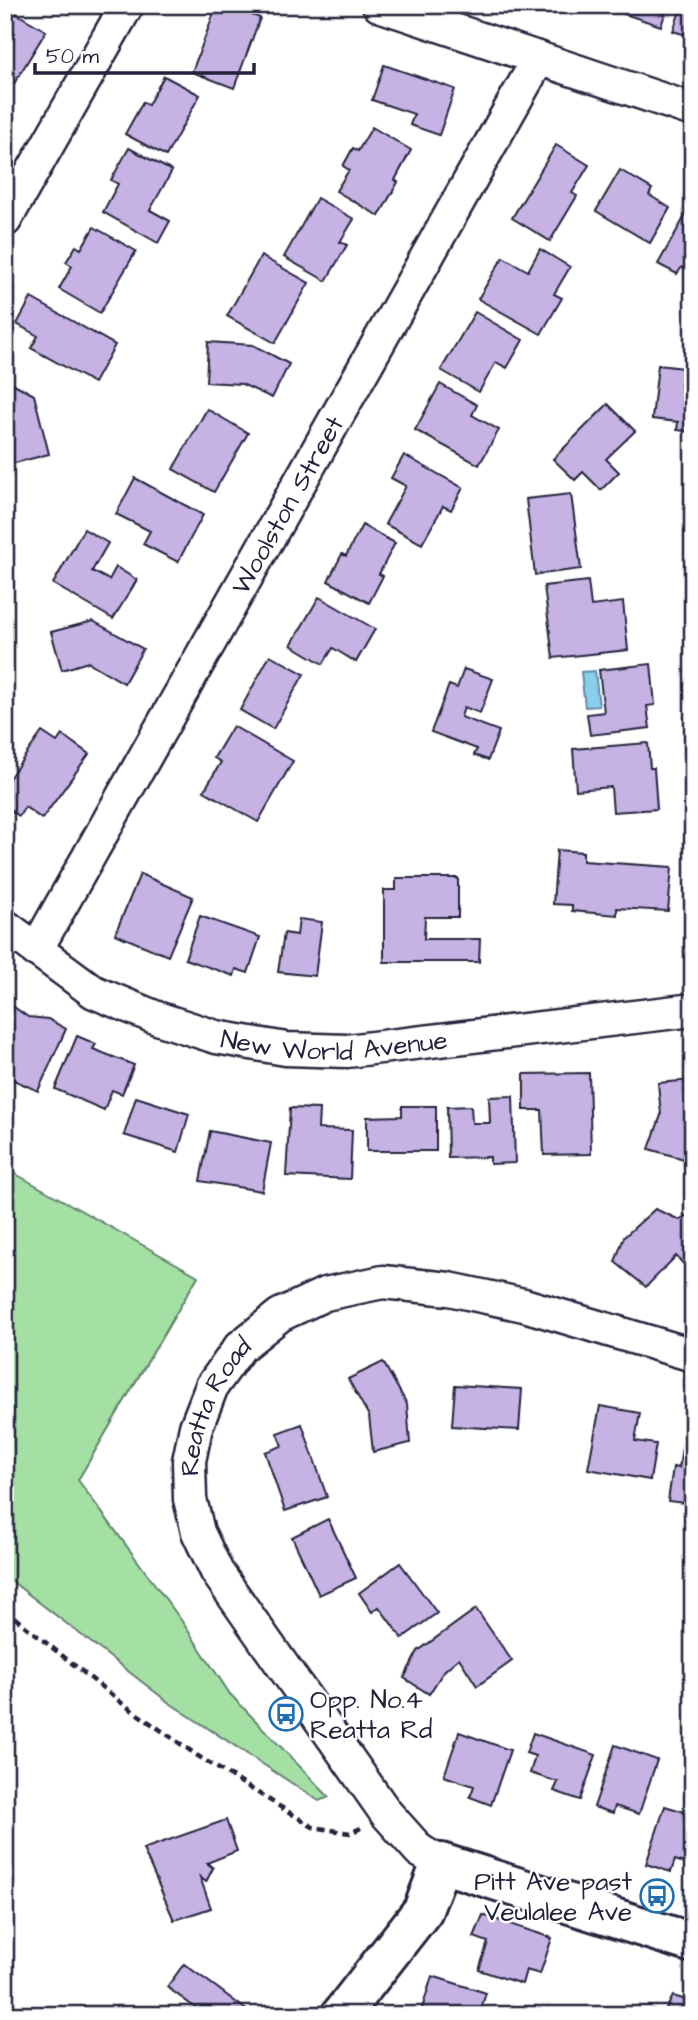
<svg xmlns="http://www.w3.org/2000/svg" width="698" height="2020" font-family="'Architects Daughter',sans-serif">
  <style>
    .green { fill: #a4dfa4; stroke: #638070; stroke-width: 2 }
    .water { fill: #8aceec; stroke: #6089a5; stroke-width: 2 }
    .building { fill: #c6b3e4; stroke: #22223b; stroke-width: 2 }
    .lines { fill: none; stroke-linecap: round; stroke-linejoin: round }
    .street-casing { stroke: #22223b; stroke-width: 37 }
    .secondary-casing { stroke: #22223b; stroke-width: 44 }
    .path { stroke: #22223b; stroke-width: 4.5; stroke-dasharray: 7 5; stroke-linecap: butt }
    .street { stroke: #fff; stroke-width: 32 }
    .secondary { stroke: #fff; stroke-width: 38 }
    .labels { text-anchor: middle; stroke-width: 5; stroke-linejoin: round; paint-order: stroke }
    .street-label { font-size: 26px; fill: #22223b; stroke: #fff }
    .poi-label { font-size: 26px; fill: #22223b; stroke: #fff; text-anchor: start }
  </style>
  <rect width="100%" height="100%" fill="#fff"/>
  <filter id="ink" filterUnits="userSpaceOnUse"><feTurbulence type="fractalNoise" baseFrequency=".0143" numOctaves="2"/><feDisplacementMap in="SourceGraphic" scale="14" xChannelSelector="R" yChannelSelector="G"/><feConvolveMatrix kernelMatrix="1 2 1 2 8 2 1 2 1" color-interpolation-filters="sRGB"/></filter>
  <g filter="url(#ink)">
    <polygon class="green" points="5,1168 198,1276 78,1480 181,1620 230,1694 329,1797 319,1801 168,1702 5,1576"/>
    <polygon class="water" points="595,671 599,706 585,707 581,672"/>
    <g class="building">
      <polygon points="217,5 225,5 260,18 234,88 192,72"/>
      <polygon points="597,5 668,5 661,26"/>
      <polygon points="682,5 693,5 693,37 673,31"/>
      <polygon points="12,11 46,31 12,87 5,83 5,14 9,16"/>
      <polygon points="384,65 455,89 439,135 410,125 414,114 372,100"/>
      <polygon points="164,76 200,95 166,156 125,134 143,102 148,105"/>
      <polygon points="372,127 411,150 395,180 398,182 379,216 336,191 349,170 343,166 353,148 358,151"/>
      <polygon points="556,145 589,165 572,193 577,196 550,241 512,218"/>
      <polygon points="129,148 172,171 150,210 170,221 158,243 103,212 118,184 111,180"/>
      <polygon points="620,170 652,189 649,195 670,208 650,243 596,211"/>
      <polygon points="317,198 354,219 340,242 347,245 326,281 284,257"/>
      <polygon points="693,202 693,273 682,267 677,274 658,264"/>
      <polygon points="94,227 136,251 100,313 59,289 72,266 66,262 76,246 81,249"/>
      <polygon points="540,249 570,267 554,294 562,298 541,334 478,299 503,257 528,271"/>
      <polygon points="261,256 309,283 275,343 227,316"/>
      <polygon points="31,298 115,345 94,383 31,348 38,336 17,324"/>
      <polygon points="475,312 523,340 507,368 496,362 479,392 441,370"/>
      <polygon points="208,342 253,345 289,364 272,398 242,384 206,382"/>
      <polygon points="658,365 683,368 681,387 693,389 693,432 677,430 678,422 652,419"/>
      <polygon points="5,379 34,395 49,454 11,464 5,443"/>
      <polygon points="440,384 477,405 472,415 499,430 479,465 415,430"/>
      <polygon points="608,404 635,431 606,459 619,472 601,490 583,472 575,480 553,459"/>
      <polygon points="207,409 248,433 214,492 173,469"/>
      <polygon points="404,455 463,488 451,510 443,506 422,544 385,524 406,486 391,478"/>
      <polygon points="135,478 203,515 178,562 143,544 150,531 116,514"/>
      <polygon points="571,494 581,569 535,575 526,499"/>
      <polygon points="362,525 395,543 379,574 383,576 369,603 328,581 342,554 346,556"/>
      <polygon points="84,529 108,543 92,571 109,580 116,567 137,580 113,619 53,584"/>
      <polygon points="588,581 591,606 623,602 628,650 553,658 544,586"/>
      <polygon points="319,597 375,629 356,662 333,648 323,664 291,645"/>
      <polygon points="93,621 143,649 124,683 88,662 62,670 51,632"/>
      <polygon points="270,655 304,674 273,729 240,710"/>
      <polygon points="651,664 655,705 647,706 650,728 590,735 587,714 604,712 599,670"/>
      <polygon points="464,669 493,679 480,713 464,707 461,717 499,731 488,760 474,755 477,749 431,732 449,685 457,688"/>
      <polygon points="233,726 293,761 258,822 204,791 221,762 214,758"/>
      <polygon points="42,732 57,742 62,735 89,754 42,819 25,807 19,816 5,806 5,784"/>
      <polygon points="648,743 650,768 654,768 657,809 613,812 611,787 576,790 573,749"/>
      <polygon points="557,850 583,852 583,861 672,867 668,911 617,908 617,915 572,911 572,905 553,904"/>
      <polygon points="140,874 193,897 168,956 115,934"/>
      <polygon points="396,878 458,878 458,917 425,917 424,939 480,939 479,962 384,962 384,890 396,890"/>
      <polygon points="200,916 260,937 248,973 236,969 234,976 185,959"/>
      <polygon points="299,919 322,922 315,976 278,972 284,933 297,935"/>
      <polygon points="7,1002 28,1017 48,1019 66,1029 38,1091 5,1076"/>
      <polygon points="77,1036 96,1044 93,1049 134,1065 122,1094 112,1090 104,1110 55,1089"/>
      <polygon points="589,1073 591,1154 544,1155 542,1110 524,1110 524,1074"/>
      <polygon points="693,1080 693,1136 684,1159 649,1149 661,1115 658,1083"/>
      <polygon points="513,1096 515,1163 490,1164 490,1157 448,1158 447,1107 471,1106 472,1123 490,1123 489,1097"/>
      <polygon points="136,1097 189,1114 178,1152 124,1135"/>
      <polygon points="402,1106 436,1106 436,1151 367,1151 367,1117 402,1116"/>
      <polygon points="290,1108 319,1109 318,1129 352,1130 350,1179 286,1176"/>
      <polygon points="210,1131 271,1143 262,1191 200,1181"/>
      <polygon points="655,1209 680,1220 687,1215 693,1221 693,1274 676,1256 646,1287 615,1262 624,1237"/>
      <polygon points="383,1362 407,1404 410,1443 373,1452 369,1416 348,1379"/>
      <polygon points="455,1385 522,1389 519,1430 452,1426"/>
      <polygon points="600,1406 640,1413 635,1441 656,1444 650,1480 588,1469"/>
      <polygon points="302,1424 327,1497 285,1511 265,1452 282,1446 277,1433"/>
      <polygon points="684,1435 693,1437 693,1504 668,1501 673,1467 679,1468"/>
      <polygon points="328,1519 356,1578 319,1595 292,1537"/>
      <polygon points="400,1563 437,1613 402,1638 379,1607 372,1612 359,1593"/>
      <polygon points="476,1609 512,1661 477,1686 459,1658 444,1671 429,1694 404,1678 418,1651"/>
      <polygon points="459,1732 510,1750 491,1805 470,1797 474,1786 444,1776"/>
      <polygon points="533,1733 596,1755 580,1800 554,1791 558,1782 530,1773 535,1756 526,1753"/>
      <polygon points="615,1745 657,1760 639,1814 615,1806 613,1813 594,1807"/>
      <polygon points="665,1806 691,1814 689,1822 693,1823 693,1866 675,1860 671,1872 646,1864"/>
      <polygon points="226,1820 237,1851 207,1863 213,1868 206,1882 200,1877 211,1908 174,1920 143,1849"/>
      <polygon points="483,1915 552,1938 540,1974 526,1970 522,1984 479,1970 488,1942 474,1937"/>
      <polygon points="184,1964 216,1987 253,2015 199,2015 201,2012 167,1987"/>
      <polygon points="432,1976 486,1993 479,2015 420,2015"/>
      <polygon points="673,1996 693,2002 693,2015 663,2015"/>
    </g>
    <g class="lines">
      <defs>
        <g id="street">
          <polyline points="379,5 693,110"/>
          <polyline points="5,220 127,5"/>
          <path id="s1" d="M5 926 94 992 157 1018 216 1037 286 1049 347 1051 693 1010"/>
          <path id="s2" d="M36 950 539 58"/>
          <path id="s3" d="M441 1863 420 1851 386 1813 217 1572 198 1532 190 1499 189 1461 196 1427 212 1386 240 1347 280 1315 325 1294 383 1282 449 1289 524 1305 693 1355"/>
        </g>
        <polyline id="secondary" points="341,2015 423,1910 441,1863 693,1943"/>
      </defs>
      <use href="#street" class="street-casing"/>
      <use href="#secondary" class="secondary-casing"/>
      <polyline class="path" points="5,1610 123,1704 198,1756 313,1827 350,1833 361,1828"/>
      <use href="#street" class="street"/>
      <use href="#secondary" class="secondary"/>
    </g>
  </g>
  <defs>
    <symbol id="bus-ring" viewBox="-11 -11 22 22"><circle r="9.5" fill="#fff" stroke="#1f6fb2" stroke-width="1.5"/><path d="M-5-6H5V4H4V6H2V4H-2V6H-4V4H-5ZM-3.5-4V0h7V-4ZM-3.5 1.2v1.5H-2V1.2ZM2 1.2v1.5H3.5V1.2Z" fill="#1f6fb2"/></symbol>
  </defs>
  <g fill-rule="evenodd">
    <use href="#bus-ring" x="267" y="1695" width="38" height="38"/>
    <use href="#bus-ring" x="638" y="1877" width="38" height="38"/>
  </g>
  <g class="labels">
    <g class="street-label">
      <text dy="9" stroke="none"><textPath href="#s2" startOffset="511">Woolston Street</textPath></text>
      <text dy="9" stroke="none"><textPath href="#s1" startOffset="360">New World Avenue</textPath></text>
      <text dy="9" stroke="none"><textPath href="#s3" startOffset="546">Reatta Road</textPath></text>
    </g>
    <g class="poi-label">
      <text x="310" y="1708">Opp. No.4<tspan x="310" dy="30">Reatta Rd</tspan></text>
      <text x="632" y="1890" text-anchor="end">Pitt Ave past<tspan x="632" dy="30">Veulalee Ave</tspan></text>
    </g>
  </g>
  <rect width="698" height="2020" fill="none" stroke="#fff" stroke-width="28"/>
  <rect x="14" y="14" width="670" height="1992" fill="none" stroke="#22223b" stroke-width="2.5" filter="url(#ink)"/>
  <path d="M35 63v10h219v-10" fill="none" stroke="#22223b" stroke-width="3.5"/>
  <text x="46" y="63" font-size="21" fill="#22223b" stroke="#ffffff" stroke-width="5" paint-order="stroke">50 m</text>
</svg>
